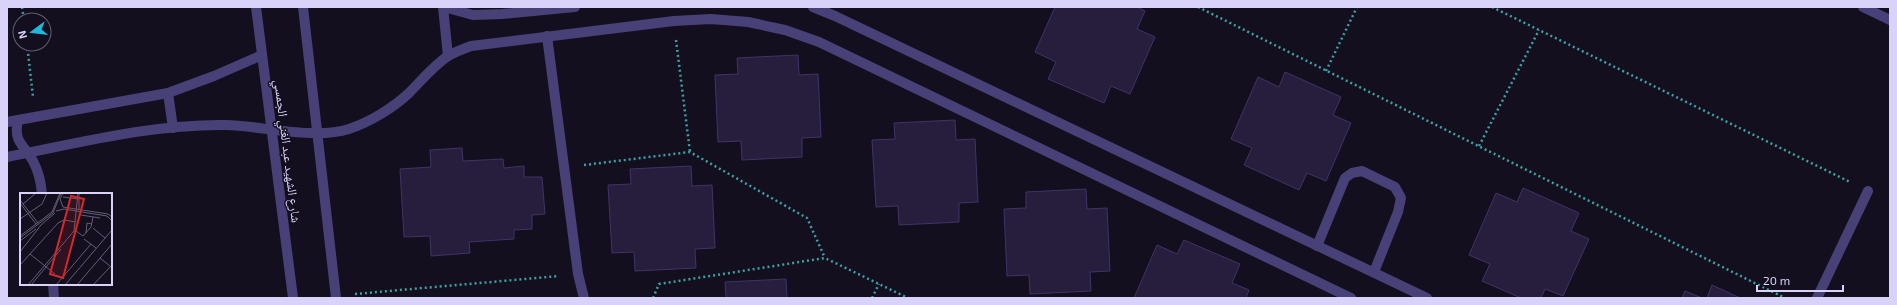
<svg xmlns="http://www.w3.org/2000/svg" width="1897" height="305" font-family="'Exo 2','Noto Naskh Arabic',sans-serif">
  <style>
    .building { fill: #271e3d; stroke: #413366 }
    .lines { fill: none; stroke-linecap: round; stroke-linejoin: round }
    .path { stroke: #3da0a3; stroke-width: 2.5; stroke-dasharray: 2 3; stroke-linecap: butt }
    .minor { stroke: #474177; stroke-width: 10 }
    .labels { text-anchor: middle; stroke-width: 3; stroke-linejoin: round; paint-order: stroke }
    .street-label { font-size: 13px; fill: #dad3f9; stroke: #130f1f }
    .inset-road { fill: none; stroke: #635d76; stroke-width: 1 }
    .view { fill: #d62828; fill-opacity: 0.15; stroke: #d62828; stroke-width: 2 }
    .inset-edge { fill: none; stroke: #dad3f9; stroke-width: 2 }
  </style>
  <rect width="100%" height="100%" fill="#130f1f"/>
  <g class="building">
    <polygon points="1055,7 1137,7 1145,11 1137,29 1155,37 1130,94 1111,86 1104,103 1048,79 1056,62 1035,52"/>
    <polygon points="798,55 799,75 818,74 821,137 802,138 802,157 742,160 741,141 718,142 715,75 738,74 737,58"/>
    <polygon points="1285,72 1341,97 1333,115 1351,123 1326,181 1307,173 1299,190 1244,165 1252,148 1231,139 1258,77 1279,87"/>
    <polygon points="955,120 956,140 975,139 978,202 959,203 959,222 899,225 898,206 876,207 872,140 895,139 894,123"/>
    <polygon points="462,148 463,161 503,159 504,168 524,166 524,177 542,177 545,214 532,215 532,229 514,230 514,239 469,242 470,253 431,256 430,236 404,237 400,169 431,167 430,150"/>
    <polygon points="691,166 692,186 712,185 715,248 695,249 696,268 635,271 634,252 612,253 608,185 631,184 630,169"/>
    <polygon points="1523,188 1579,213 1571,231 1589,239 1563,296 1545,289 1541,298 1521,298 1482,281 1490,264 1469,255 1496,193 1517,202"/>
    <polygon points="1086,189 1087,209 1107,208 1110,271 1090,272 1091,291 1030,294 1029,275 1007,276 1004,209 1026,208 1026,192"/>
    <polygon points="1184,240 1240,264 1232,283 1249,290 1246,298 1134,298 1157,245 1177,254"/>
    <polygon points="786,279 787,298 724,298 726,298 725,282"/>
    <polygon points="1712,285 1740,298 1707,298"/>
    <polygon points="1685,291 1702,298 1682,298"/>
  </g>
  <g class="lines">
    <g class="path">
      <polyline points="22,7 24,20"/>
      <polyline points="1198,7 1785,298"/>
      <polyline points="1492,7 1850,182"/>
      <polyline points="676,40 690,152"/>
      <polyline points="27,44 33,97"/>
      <polyline points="1326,71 1357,7"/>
      <polyline points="1479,146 1539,30"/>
      <polyline points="584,165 690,152 807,218 825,258"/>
      <polyline points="355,294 559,276"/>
      <polyline points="653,298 659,284 825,258 908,298"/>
      <polyline points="872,298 879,284"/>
    </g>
    <g class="minor">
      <polyline points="256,7 293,298"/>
      <polyline points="303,7 336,298"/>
      <polyline points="443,7 448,56"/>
      <polyline points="444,7 473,15 502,14 575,7"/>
      <polyline points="813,7 835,16 1427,298"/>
      <polyline points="1863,7 1890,20"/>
      <polyline points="547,36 578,274 584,298"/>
      <polyline points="168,93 173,128"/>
      <path d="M18 120C13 143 24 144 33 161 39 172 41 182 42 194"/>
      <polyline points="7,122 168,93 214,76 262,55"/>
      <path d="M7 157C79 143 151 124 226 125 263 126 314 140 349 129 370 122 393 108 409 93 422 80 433 66 448 56 455 52 463 49 471 46L674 21 711 19 748 22 785 30 819 42 1351 298"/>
      <polyline points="1317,246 1345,178 1352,173 1362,171 1395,187 1401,198 1398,212 1374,272"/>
      <polyline points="53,284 54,298"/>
      <polyline points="1817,298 1868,191"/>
    </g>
  </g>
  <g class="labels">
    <g class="street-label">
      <text transform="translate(288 151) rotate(83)" y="5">شارع الشهيد عبد الغني الجمسي</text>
    </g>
  </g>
  <g transform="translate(20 193)">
    <rect width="92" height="92" fill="#130f1f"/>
    <path class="inset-road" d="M43 0 40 6 43 14 88 21 92 24M43 4 58 6M0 7 18 30M0 10 16 31M3 11 16 0M59 17V0M36 18 44 16 87 23 92 28M61 22 80 25M0 26 22 11 27 0M73 35 85 45M56 38 63 43 71 34 73 24M66 40 67 30 72 31M0 43 32 19 40 0M0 45 33 20 41 0M64 46 76 55M0 48 16 36M0 59 21 32 35 20M10 61 35 81M80 65 90 73M0 72 38 30 44 27 56 29M8 92 54 38 58 0M11 92 41 56M36 92 71 51M45 92 92 37M57 92 92 51M73 92 92 72"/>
    <path class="view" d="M51 3 64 6 43 85 30 81Z"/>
    <rect width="92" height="92" class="inset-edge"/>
  </g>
  <rect width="1897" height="305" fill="none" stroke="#dad3f9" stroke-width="16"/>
  <g transform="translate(32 32) rotate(255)"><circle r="19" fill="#130f1f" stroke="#635d76"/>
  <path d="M0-3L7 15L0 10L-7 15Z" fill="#1eb8da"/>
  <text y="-6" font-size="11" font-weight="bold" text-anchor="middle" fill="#dad3f9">N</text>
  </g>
  <path d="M1757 285v6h86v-6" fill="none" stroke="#dad3f9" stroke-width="2"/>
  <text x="1763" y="285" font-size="12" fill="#dad3f9" stroke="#130f1f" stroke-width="3" paint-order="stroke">20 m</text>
</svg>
